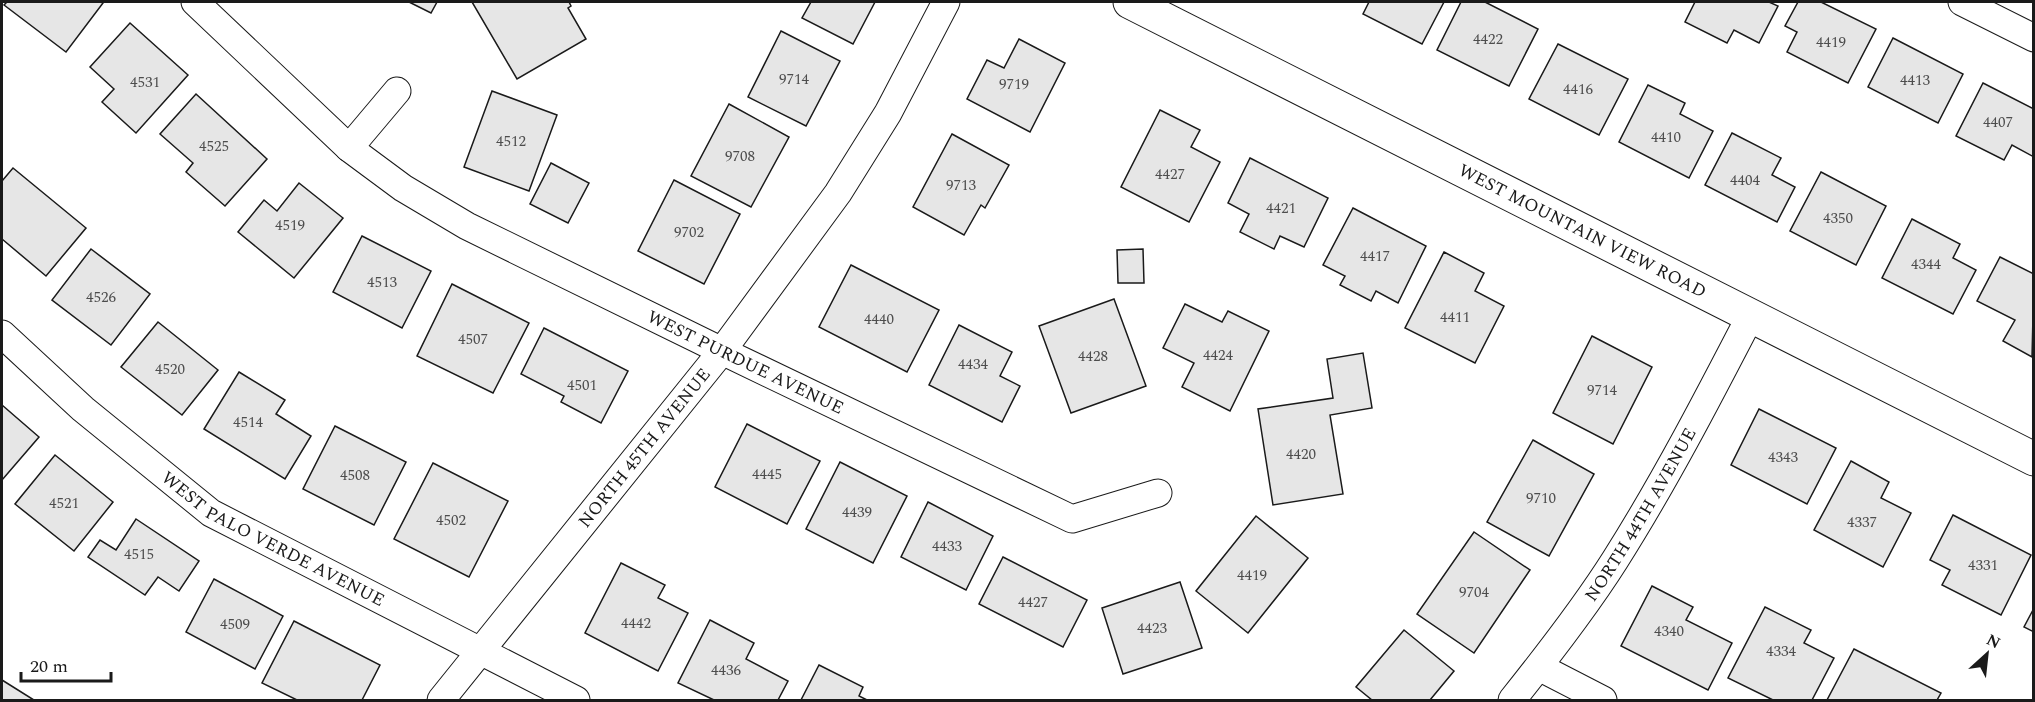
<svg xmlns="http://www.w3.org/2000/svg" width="2035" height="702" font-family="Spectral,serif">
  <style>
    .building { fill: #e6e6e6; stroke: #1a1a1a; stroke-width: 1.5 }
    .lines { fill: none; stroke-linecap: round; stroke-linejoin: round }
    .minor-casing { stroke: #1a1a1a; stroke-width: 29 }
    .tertiary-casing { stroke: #1a1a1a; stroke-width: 35 }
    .minor { stroke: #fff; stroke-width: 27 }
    .tertiary { stroke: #fff; stroke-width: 33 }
    .labels { text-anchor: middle; stroke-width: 4.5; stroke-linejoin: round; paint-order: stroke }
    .number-label { font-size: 15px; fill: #4d4d4d }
    .street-label { font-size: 18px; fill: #1a1a1a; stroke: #fff }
  </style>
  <rect width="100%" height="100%" fill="#fff"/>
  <g class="building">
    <polygon points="7,2 101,2 103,3 66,52 4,5"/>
    <polygon points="409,2 437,2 431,13"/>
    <polygon points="472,2 569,2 571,6 568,8 586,39 517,79"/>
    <polygon points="811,2 875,2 853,44 802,18"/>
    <polygon points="1369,2 1444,2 1422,44 1363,14"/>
    <polygon points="1461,2 1485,2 1538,29 1509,86 1437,50"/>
    <polygon points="1695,2 1769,2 1778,6 1759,43 1734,30 1727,43 1685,22"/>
    <polygon points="1798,2 1821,2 1876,29 1848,83 1787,52 1797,32 1785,26"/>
    <polygon points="130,23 188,75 136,133 102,102 114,89 90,67"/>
    <polygon points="781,31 840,61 806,126 748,97"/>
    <polygon points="1893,38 1963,74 1938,123 1868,87"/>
    <polygon points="1019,39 1065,63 1030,132 967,99 987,60 1004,68"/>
    <polygon points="1558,44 1628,79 1599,135 1529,99"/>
    <polygon points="1983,83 2034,109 2034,157 2012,145 2004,160 1956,136"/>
    <polygon points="1648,85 1685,103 1680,114 1713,131 1689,178 1619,142"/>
    <polygon points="492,91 557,115 529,191 464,167"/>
    <polygon points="196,94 267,159 225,206 186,172 193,163 160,134"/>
    <polygon points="729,104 789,137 751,207 691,176"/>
    <polygon points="1160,110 1200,130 1191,147 1220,162 1189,222 1121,187"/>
    <polygon points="1732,133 1781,158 1772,175 1795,187 1777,222 1705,185"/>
    <polygon points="952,134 1009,165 985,208 981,205 964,235 913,207"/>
    <polygon points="1250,158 1328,198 1304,247 1280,236 1274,249 1240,232 1249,214 1228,203"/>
    <polygon points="551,163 589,183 568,223 530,204"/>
    <polygon points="13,168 86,228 46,276 2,239 2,181"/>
    <polygon points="1821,172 1886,206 1856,265 1790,231"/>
    <polygon points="674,180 740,214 704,284 638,251"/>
    <polygon points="299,183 343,218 294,278 238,232 264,200 277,211"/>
    <polygon points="1353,208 1426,246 1398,303 1376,291 1371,301 1340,285 1345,276 1323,265"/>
    <polygon points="1912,219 1960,244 1953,258 1976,270 1953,314 1882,278"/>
    <polygon points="362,236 431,271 402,328 333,292"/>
    <polygon points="91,249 150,294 111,345 52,300"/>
    <polygon points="1143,249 1144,283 1118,283 1117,250"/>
    <polygon points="1444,252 1484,273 1475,291 1504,306 1475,363 1405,328"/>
    <polygon points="2000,257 2034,274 2032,357 2003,341 2015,320 1977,301"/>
    <polygon points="851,265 939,310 907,372 819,327"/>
    <polygon points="452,284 529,323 493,393 417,356"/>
    <polygon points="1114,299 1146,386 1071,413 1039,326"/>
    <polygon points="1185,304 1222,322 1228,311 1269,331 1230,411 1182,387 1194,363 1163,348"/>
    <polygon points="158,322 218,370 182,415 121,367"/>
    <polygon points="959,325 1012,352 1000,376 1020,386 1002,422 929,385"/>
    <polygon points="544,328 628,371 601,423 561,402 564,396 521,374"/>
    <polygon points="1592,336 1652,367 1613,444 1553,413"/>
    <polygon points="1363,353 1372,408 1330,415 1343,494 1273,505 1258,409 1333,398 1327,359"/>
    <polygon points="239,372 285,400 276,414 311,436 285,479 204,429"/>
    <polygon points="2,405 39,437 2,480"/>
    <polygon points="1759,409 1836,448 1807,504 1731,465"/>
    <polygon points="747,424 820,461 787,524 715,487"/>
    <polygon points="335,426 406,462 374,525 303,489"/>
    <polygon points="1533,440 1594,474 1549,556 1487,522"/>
    <polygon points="55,455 113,502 74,551 15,504"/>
    <polygon points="1851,461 1889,482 1881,498 1911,513 1883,567 1814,530"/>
    <polygon points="840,462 907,496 873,563 806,529"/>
    <polygon points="433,463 508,501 469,577 394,539"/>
    <polygon points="928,502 993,536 966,590 901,557"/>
    <polygon points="1953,515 2031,555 2001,615 1942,585 1950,570 1930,560"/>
    <polygon points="1256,516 1308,558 1248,633 1196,591"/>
    <polygon points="136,519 199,561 179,591 158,577 145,595 88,557 100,540 116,550"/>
    <polygon points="1474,532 1530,570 1474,653 1417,614"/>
    <polygon points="1003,557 1087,600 1063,647 979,604"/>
    <polygon points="621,563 665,585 658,598 688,613 658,671 585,633"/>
    <polygon points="214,579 283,616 255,669 186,632"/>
    <polygon points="1180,582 1202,648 1123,674 1102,608"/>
    <polygon points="1652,586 1693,607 1686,620 1732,643 1708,690 1621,646"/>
    <polygon points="1765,607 1811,630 1804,643 1834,658 1812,700 1773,700 1728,678"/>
    <polygon points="2034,608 2034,632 2024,627"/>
    <polygon points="710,620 754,643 746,659 788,681 778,700 714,700 678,683"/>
    <polygon points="294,621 380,665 362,700 297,700 262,683"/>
    <polygon points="1404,630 1454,671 1430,700 1372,700 1356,687"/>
    <polygon points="1854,649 1941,693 1937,700 1827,700"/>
    <polygon points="819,665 863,687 859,696 867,700 801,700"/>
    <polygon points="2,680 34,700 2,700"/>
  </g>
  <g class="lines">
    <defs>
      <g id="minor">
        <path id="s1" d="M195 2 349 148 403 188 467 226 722 351 1072 519 1158 493"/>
        <polyline points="1962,2 2034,38"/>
        <polyline points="349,148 397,91"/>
        <path id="s2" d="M2 334 83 409 211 513 576 700"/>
        <polyline points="1539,667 1603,700"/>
        <path id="s3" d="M441 700 722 351 838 193 888 113 946 2"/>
        <path id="s4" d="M1512 700C1548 655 1584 609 1615 560 1665 481 1708 398 1751 315"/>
      </g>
      <g id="tertiary">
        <path id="s5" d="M1130 2 2034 459"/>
      </g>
    </defs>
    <use href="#minor" class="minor-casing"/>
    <use href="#tertiary" class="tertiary-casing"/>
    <use href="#minor" class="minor"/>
    <use href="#tertiary" class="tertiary"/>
  </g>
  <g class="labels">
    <g class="number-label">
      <text x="1488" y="44">4422</text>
      <text x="1831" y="47">4419</text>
      <text x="794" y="84">9714</text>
      <text x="1915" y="85">4413</text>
      <text x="145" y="87">4531</text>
      <text x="1014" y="89">9719</text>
      <text x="1578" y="94">4416</text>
      <text x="1998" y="127">4407</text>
      <text x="1666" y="142">4410</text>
      <text x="511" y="146">4512</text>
      <text x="214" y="151">4525</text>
      <text x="740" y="161">9708</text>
      <text x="1170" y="179">4427</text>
      <text x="1745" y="185">4404</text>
      <text x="961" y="190">9713</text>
      <text x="1281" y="213">4421</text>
      <text x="1838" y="223">4350</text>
      <text x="290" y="230">4519</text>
      <text x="689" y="237">9702</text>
      <text x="1375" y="261">4417</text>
      <text x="1926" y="269">4344</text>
      <text x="382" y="287">4513</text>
      <text x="101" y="302">4526</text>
      <text x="1455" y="322">4411</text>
      <text x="879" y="324">4440</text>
      <text x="473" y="344">4507</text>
      <text x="1218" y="360">4424</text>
      <text x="1093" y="361">4428</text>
      <text x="973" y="369">4434</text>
      <text x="170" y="374">4520</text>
      <text x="582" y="390">4501</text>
      <text x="1602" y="395">9714</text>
      <text x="248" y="427">4514</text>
      <text x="1301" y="459">4420</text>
      <text x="1783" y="462">4343</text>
      <text x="767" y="479">4445</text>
      <text x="355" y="480">4508</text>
      <text x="1541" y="503">9710</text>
      <text x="64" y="508">4521</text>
      <text x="857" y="517">4439</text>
      <text x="451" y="525">4502</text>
      <text x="1862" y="527">4337</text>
      <text x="947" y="551">4433</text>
      <text x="139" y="559">4515</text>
      <text x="1983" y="570">4331</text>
      <text x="1252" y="580">4419</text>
      <text x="1474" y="597">9704</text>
      <text x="1033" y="607">4427</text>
      <text x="636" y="628">4442</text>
      <text x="235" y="629">4509</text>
      <text x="1152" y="633">4423</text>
      <text x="1669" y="636">4340</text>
      <text x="1781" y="656">4334</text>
      <text x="726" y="675">4436</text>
    </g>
    <g class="street-label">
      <text dy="6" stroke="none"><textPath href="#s5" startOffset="507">WEST MOUNTAIN VIEW ROAD</textPath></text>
      <text dy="6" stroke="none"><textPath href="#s1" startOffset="664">WEST PURDUE AVENUE</textPath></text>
      <text dy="6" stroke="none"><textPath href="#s3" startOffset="324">NORTH 45TH AVENUE</textPath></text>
      <text dy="6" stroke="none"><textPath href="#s4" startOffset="226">NORTH 44TH AVENUE</textPath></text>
      <text dy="6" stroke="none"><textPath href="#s2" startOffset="342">WEST PALO VERDE AVENUE</textPath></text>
    </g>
  </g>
  <rect width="2035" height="702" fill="none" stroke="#1a1a1a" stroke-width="6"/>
  <g transform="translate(1987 654) rotate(27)" stroke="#ffffff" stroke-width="4.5" paint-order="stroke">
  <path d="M0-4.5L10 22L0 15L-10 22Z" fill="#1a1a1a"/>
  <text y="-9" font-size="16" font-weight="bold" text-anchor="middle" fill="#1a1a1a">N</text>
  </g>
  <path d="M21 672v9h90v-9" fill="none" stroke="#1a1a1a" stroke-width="3"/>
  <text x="30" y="672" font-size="18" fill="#1a1a1a" stroke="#ffffff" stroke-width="4.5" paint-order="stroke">20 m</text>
</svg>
